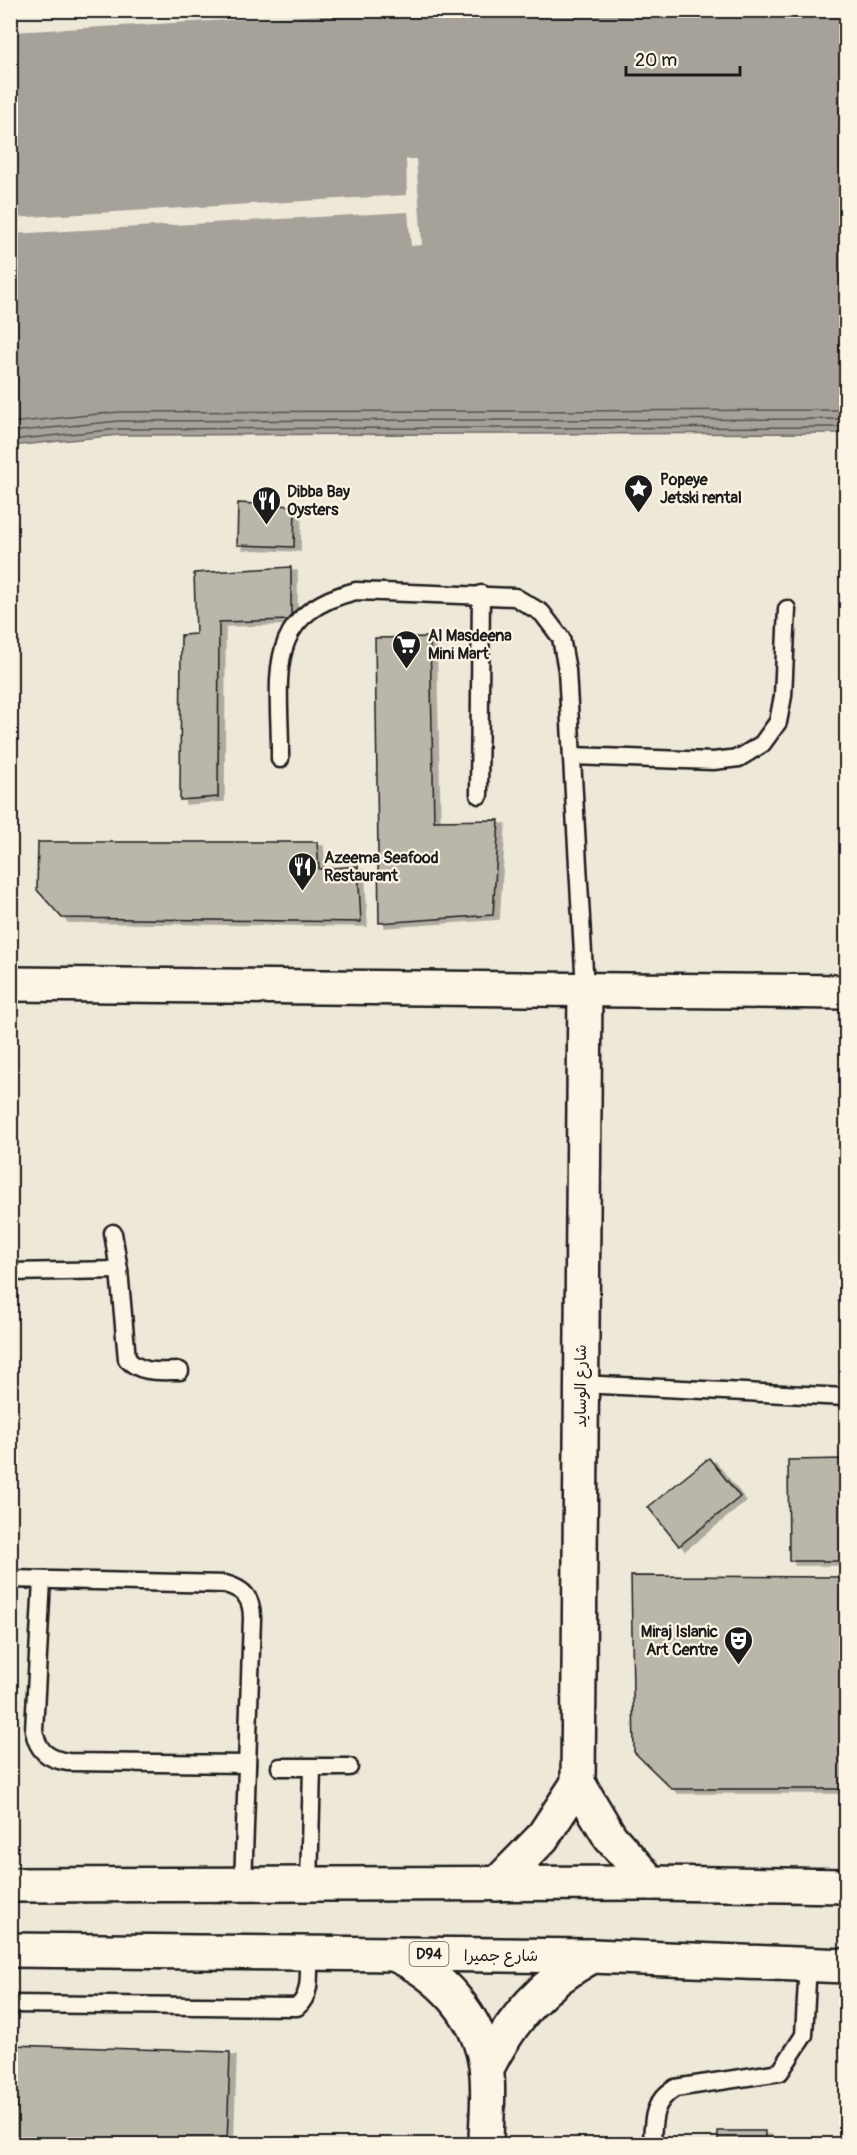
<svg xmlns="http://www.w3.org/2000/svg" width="857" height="2155" font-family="Pangolin,'Playpen Sans Arabic',sans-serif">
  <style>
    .water { fill: #a7a299; stroke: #6f6c67; stroke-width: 1.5 }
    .pier { fill: #eee8d9 }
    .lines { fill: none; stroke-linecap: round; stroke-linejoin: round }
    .shore { stroke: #54524e; stroke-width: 1.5 }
    .building { fill: #bab6aa; stroke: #1c1c1c; stroke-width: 1.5; filter: url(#shadow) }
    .service-casing { stroke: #1c1c1c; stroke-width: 21 }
    .minor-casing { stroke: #1c1c1c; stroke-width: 38 }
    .primary-casing { stroke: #1c1c1c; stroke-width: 38 }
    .service { stroke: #fcf5e5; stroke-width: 16 }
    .minor { stroke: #fcf5e5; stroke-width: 33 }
    .primary { stroke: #fcf5e5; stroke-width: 33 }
    .labels { text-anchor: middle; stroke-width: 4.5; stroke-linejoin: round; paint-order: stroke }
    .shield { fill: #fcf5e5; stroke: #5f5d58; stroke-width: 1.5 }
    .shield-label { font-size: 15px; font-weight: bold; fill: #1c1c1c }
    .poi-label { font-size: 16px; font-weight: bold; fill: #1c1c1c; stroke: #fcf5e5; text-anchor: start }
    .street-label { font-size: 16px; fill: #1c1c1c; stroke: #fcf5e5 }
  </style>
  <defs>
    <filter id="shadow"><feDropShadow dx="6" dy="4" stdDeviation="0" flood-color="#0004"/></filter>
  </defs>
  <rect width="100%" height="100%" fill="#eee8d9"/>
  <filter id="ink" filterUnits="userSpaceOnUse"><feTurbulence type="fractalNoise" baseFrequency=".0167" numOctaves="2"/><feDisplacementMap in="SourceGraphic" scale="12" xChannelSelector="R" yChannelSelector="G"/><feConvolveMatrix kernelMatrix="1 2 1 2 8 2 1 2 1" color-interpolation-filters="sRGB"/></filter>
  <g filter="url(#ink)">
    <polygon class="water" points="11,11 846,11 846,433 119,435 11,446"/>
    <g class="pier">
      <polygon points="42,10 393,10 393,11 11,32 11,12"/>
      <polygon points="406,159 416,159 422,245 411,246 408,212 11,234 11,218 407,195"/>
    </g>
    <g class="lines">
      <g class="shore">
        <polyline points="10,423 119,412 846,410"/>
        <polyline points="10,432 119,421 846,419"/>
        <polyline points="10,440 119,429 846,427"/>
      </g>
    </g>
    <g class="building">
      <polygon points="238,503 295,506 294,547 237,545"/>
      <polygon points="291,567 291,620 219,622 218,797 180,800 181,635 196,634 194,573"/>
      <polygon points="430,637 434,821 499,820 493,915 379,923 375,638"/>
      <polygon points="38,842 317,842 319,869 358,866 361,922 62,918 37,890"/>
      <polygon points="709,1458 740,1497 679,1546 648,1507"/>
      <polygon points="846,1459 846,1561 789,1561 788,1460"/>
      <polygon points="631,1576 846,1577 846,1789 672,1789 634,1752"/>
      <polygon points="10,2045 230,2052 227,2144 10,2137"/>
      <polygon points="718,2131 765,2131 765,2143 813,2144 718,2144"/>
    </g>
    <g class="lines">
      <defs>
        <g id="service">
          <polyline points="572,756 713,761 739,758 762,744 778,722 783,696 787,609"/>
          <path d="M280 759C281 680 260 614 356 591L515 597 542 613 561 638 567 670 585 989"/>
          <polyline points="479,795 481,594"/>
          <path d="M113 1233 119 1270 127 1359C141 1374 160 1371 180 1371"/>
          <polyline points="10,1272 119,1270"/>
          <polyline points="580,1384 846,1397"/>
          <path d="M10 1579 225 1584C244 1589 252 1598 252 1618L243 1886"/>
          <path d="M42 1580 34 1730C37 1750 47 1759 68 1762L247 1764"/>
          <polyline points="280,1767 349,1767"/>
          <polyline points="309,1885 312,1768"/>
          <path d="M10 2004 297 2007C313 1994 308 1971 309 1953"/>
          <path d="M652 2144C653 2120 652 2102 675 2088L780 2072 804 2035 808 1964"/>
        </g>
        <g id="minor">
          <polyline points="10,984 846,992"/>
          <polyline points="585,989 578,1783 610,1837 651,1883"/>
          <polyline points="497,1884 542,1838 578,1783"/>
          <path d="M394 1954C440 1974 479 2015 486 2066 490 2091 486 2120 486 2144"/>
          <path d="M487 2068C512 2018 543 1983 592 1956"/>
        </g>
        <g id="primary">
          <polyline points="10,1885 651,1883 846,1886"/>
          <polyline points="10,1950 592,1956 846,1966"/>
        </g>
      </defs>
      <use href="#service" class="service-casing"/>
      <use href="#minor" class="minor-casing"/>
      <use href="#primary" class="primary-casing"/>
      <use href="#service" class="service"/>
      <use href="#minor" class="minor"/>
      <use href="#primary" class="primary"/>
    </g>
  </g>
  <defs>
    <symbol id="sight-pin" viewBox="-11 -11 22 30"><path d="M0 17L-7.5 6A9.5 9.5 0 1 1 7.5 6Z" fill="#1c1c1c" stroke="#fcf5e5"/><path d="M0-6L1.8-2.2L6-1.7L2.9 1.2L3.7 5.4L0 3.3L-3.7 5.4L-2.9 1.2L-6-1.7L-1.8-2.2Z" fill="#fff"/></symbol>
    <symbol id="restaurant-pin" viewBox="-11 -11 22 30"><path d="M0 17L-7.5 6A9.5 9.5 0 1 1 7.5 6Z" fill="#1c1c1c" stroke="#fcf5e5"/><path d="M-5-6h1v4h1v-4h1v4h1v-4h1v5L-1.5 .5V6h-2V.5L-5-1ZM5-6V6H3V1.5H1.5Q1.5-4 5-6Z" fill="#fff"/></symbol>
    <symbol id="supermarket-pin" viewBox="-11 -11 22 30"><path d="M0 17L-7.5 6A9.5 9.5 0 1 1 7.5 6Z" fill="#1c1c1c" stroke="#fcf5e5"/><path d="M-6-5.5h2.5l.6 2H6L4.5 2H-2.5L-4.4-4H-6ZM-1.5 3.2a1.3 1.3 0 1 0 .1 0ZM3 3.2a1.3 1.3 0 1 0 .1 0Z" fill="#fff"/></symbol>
    <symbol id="theatre-pin" viewBox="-11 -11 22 30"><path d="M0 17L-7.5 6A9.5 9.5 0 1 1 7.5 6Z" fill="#1c1c1c" stroke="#fcf5e5"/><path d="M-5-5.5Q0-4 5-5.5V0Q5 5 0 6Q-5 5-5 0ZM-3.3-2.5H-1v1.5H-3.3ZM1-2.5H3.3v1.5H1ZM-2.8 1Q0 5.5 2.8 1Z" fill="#fff"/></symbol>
  </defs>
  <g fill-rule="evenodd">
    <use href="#sight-pin" x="622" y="472" width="33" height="45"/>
    <use href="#restaurant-pin" x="250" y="484" width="33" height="45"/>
    <use href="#supermarket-pin" x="390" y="628" width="33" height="45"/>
    <use href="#restaurant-pin" x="286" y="850" width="33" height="45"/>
    <use href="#theatre-pin" x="722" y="1624" width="33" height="45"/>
  </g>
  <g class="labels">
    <rect class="shield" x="409.5" y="1942" width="39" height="24" rx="4.5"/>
    <g class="shield-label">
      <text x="429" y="1959">D94</text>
    </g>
    <g class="poi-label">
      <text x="660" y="485">Popeye<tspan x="660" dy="18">Jetski rental</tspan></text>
      <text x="287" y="497">Dibba Bay<tspan x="287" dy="18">Oysters</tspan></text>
      <text x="428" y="641">Al Masdeena<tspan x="428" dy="18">Mini Mart</tspan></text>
      <text x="324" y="863">Azeema Seafood<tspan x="324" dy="18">Restaurant</tspan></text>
      <text x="718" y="1637" text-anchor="end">Miraj Islanic<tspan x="718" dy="18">Art Centre</tspan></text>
    </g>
    <g class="street-label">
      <text transform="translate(580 1386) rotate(-90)" y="6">شارع الوسايد</text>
      <text x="501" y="1961">شارع جميرا</text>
    </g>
  </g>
  <rect width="857" height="2155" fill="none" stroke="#fcf5e5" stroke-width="36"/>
  <rect x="18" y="18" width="821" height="2119" fill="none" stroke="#1c1c1c" stroke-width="2" filter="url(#ink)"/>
  <path d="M626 66v9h114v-9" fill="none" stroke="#1c1c1c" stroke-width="3"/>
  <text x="635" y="66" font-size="18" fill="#1c1c1c" stroke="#fcf5e5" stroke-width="4.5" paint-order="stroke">20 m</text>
</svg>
